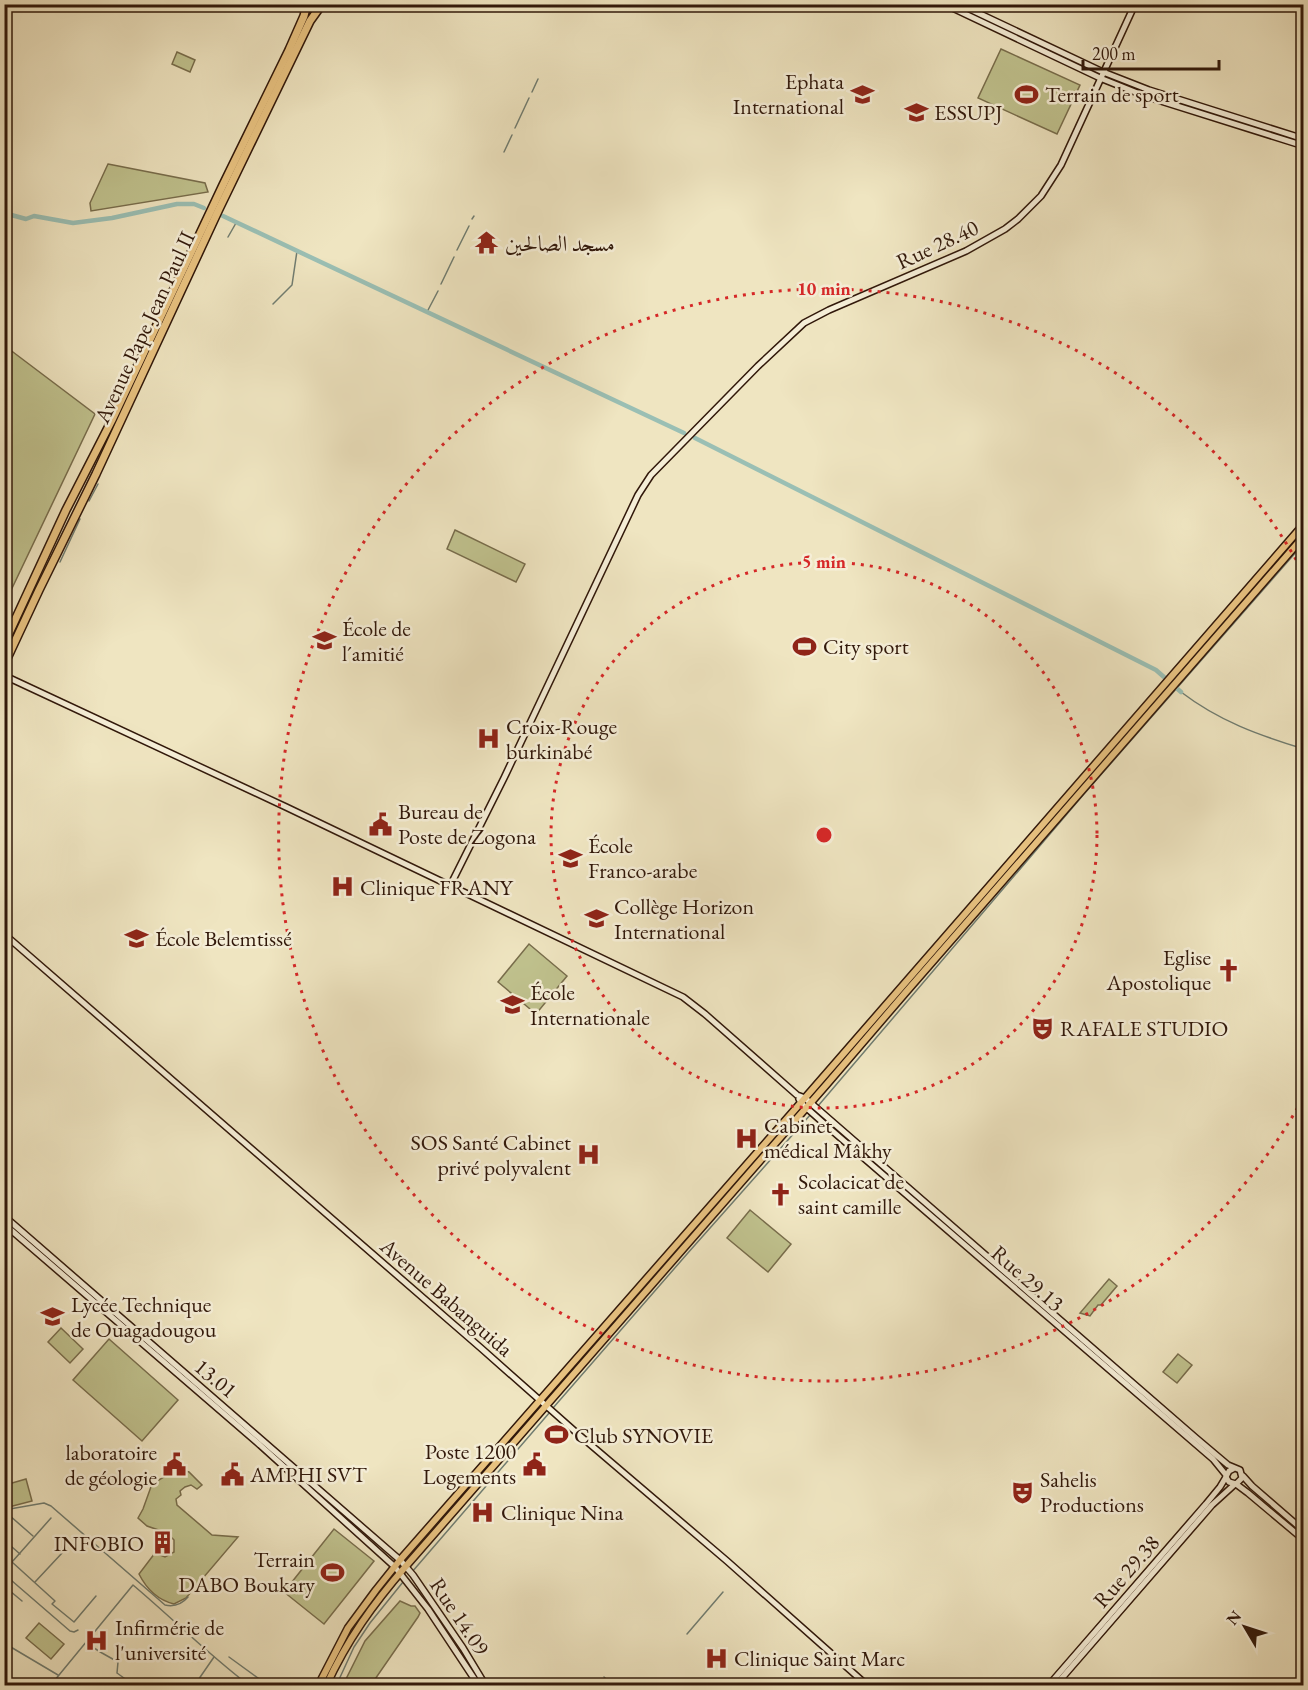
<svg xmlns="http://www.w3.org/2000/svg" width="1308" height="1690" viewBox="0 0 1308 1690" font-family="'EB Garamond',Amiri,serif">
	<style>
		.green { fill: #c0c28e; stroke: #786d4c; stroke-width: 1.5 }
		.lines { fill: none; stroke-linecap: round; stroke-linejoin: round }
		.stream { stroke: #707c70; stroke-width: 1.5 }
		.canal { stroke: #9abfb4; stroke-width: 4.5 }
		.secondary-casing { stroke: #31180a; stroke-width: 8 }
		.primary-casing { stroke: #31180a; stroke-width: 9 }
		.highway-casing { stroke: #31180a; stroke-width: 10 }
		.secondary { stroke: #f5eed7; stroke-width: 5 }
		.primary { stroke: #e8c280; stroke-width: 6 }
		.highway { stroke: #e8c280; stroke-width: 7 }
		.ring { fill: none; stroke: #d62828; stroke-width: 3; stroke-dasharray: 3 6 }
		.labels { text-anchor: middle; stroke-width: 5; stroke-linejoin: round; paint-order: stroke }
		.poi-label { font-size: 22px; fill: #31180a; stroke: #f5eed7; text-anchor: start }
		.street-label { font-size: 22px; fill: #31180a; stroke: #f5eed7 }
		.centre { fill: #d62828; stroke: #f5eed7; stroke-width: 3 }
		.ring-label { font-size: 18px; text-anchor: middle; font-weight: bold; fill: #d62828; stroke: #f5eed7; stroke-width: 5; stroke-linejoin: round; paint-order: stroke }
	</style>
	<rect width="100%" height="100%" fill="#efe5c1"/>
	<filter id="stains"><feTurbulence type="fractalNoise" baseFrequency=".00333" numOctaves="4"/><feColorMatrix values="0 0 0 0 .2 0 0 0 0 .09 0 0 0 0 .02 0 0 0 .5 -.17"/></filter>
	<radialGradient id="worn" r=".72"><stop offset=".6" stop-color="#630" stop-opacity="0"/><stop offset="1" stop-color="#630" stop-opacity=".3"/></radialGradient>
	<g class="green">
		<polygon points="1001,49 1080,85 1057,134 978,98"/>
		<polygon points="177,52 195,60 190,72 172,64"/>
		<polygon points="108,164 205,183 208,192 91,211 90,203"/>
		<polygon points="5,346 95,414 5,603"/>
		<polygon points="455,530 525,564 516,582 447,549"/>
		<polygon points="529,944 567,976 536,1014 498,982"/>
		<polygon points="750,1210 791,1244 768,1272 727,1238"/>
		<polygon points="1109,1279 1117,1286 1101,1305 1098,1305 1090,1316 1080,1313"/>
		<polygon points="61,1328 83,1349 70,1363 48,1342"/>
		<polygon points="109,1339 178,1400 142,1441 73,1380"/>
		<polygon points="1178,1354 1192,1365 1177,1383 1163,1372"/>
		<path d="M182,1470L189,1472L202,1485L197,1489L191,1485L185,1487L180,1491L181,1495L176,1499L177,1505L212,1535L238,1537L186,1598L174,1604C158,1600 146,1588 139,1574L155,1553L165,1557L174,1552V1540L167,1533L147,1526L138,1518L143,1509L152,1484L164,1477L167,1472Z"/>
		<polygon points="26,1479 32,1501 5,1508 5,1485"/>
		<polygon points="334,1529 374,1561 324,1624 284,1592"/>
		<polygon points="400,1601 411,1606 415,1606 420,1613 418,1617 371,1685 343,1685 365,1641"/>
		<polygon points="39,1623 64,1644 51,1659 26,1638"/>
	</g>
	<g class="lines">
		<g class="stream">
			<polyline points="532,92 538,79"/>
			<polyline points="515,128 529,98"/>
			<polyline points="504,152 512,135"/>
			<polyline points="472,219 474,216"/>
			<polyline points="228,237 236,223"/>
			<polyline points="457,250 469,226"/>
			<polyline points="441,284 454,257"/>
			<polyline points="273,304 292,285 297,251"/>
			<polyline points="427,312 438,291"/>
			<polyline points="89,501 98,484"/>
			<polyline points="60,562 80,519"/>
			<path d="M1181,692C1219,721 1258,735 1304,749"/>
			<polyline points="818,1106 1084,794 1304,543"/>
			<polyline points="553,1408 687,1254 811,1114"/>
			<path d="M4,1510L44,1503L51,1506L165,1605C174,1607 182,1604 188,1597"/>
			<polyline points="9,1515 33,1536"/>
			<polyline points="4,1540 20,1554"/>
			<polyline points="12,1562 55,1601 52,1604 74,1622 96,1596"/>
			<polyline points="4,1571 51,1518"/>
			<polyline points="412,1572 550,1412"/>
			<polyline points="4,1574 70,1631 74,1632 78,1630"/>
			<polyline points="35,1582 63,1552"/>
			<polyline points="4,1586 22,1601"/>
			<polyline points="687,1634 723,1592"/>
			<polyline points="4,1643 58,1675"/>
			<polyline points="86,1643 102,1653 118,1662 117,1673 135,1686"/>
			<polyline points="229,1657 269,1686"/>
			<polyline points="604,1677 614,1686"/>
			<path d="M50,1686L133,1585C172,1618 209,1655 250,1686"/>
			<polyline points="194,1686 214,1657"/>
			<polyline points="336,1686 354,1647 370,1623 403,1582"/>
			<polyline points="597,1686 599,1684"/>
		</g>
		<g class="canal">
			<polyline points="4,213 26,219 34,216 73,223 112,218 177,204 194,204 204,208"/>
			<polyline points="223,216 684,433"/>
			<polyline points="695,438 1156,670 1181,692"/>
		</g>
		<defs>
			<g id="secondary">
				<polyline points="944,4 1100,78 1145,96 1304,146"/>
				<polyline points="959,4 1103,72 1149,90 1304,139"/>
				<polyline points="5,676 286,807 683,997 705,1014 797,1095 805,1098 1196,1438 1228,1465 1240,1470 1242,1478 1236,1484 1229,1482 1226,1477 1229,1471 1233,1469"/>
				<polyline points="450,886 504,778 638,495 651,475 758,366 804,323 829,310 966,251 1005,229 1018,219 1041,196 1061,165 1135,4"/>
				<polyline points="4,934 482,1349 578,1434 727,1561 868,1686"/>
				<polyline points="799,1099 801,1103 829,1128 1213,1459 1226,1475"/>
				<polyline points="4,1216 400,1560 413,1575 463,1648 486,1686"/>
				<polyline points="4,1224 260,1445 395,1567 428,1609 479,1686"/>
				<polyline points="1243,1476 1252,1486 1304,1531"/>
				<polyline points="1236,1484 1248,1493 1304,1540"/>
				<polyline points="1048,1686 1206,1504 1220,1487 1226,1477"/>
				<polyline points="1055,1686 1212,1505 1234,1485"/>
			</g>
			<g id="primary">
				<polyline points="318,1686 348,1628 376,1590 400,1560 805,1098 1304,524"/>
				<path d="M326,1686C347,1640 373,1604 406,1566L827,1084L906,992L1304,536"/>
			</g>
			<g id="highway">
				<polyline points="4,644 66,510 112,420 223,185 289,50 304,16 307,4"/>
				<polyline points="4,665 39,590 96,474 219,209 310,21 320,7 324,4"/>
				<polyline points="4,670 4,676"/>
			</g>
		</defs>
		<use href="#secondary" class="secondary-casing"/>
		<use href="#primary" class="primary-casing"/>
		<use href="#highway" class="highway-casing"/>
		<use href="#secondary" class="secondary"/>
		<use href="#primary" class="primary"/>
		<use href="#highway" class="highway"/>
	</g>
	<g class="ring">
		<circle cx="824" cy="835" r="273"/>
		<path d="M1302 1100A546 546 0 1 1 1302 570"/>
	</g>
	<defs>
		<symbol id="university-bare" viewBox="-9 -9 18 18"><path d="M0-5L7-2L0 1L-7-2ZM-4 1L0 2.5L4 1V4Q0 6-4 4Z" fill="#8f2418" stroke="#f5eed7" stroke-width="2.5" paint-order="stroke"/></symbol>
		<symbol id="stadium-bare" viewBox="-9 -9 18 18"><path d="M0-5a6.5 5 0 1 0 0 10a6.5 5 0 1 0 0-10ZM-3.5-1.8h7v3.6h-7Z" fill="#8f2418" stroke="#f5eed7" stroke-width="2.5" paint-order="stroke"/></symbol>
		<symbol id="temple-bare" viewBox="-9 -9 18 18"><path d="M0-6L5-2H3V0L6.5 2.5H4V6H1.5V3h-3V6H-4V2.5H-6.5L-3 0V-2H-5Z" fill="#8f2418" stroke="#f5eed7" stroke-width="2.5" paint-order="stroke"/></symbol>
		<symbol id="school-bare" viewBox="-9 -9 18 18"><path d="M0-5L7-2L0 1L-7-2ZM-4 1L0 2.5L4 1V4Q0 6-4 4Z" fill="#8f2418" stroke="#f5eed7" stroke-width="2.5" paint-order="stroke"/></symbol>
		<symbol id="hospital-bare" viewBox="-9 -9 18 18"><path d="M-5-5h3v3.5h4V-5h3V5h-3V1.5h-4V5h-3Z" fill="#8f2418" stroke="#f5eed7" stroke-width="2.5" paint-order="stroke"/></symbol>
		<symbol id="civic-bare" viewBox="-9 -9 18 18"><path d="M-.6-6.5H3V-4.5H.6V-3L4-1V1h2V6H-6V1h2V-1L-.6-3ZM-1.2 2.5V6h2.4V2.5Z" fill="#8f2418" stroke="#f5eed7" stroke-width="2.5" paint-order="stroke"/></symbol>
		<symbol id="church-bare" viewBox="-9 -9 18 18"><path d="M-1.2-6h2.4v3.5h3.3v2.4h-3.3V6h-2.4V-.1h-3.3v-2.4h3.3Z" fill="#8f2418" stroke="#f5eed7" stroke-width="2.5" paint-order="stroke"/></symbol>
		<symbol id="theatre-bare" viewBox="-9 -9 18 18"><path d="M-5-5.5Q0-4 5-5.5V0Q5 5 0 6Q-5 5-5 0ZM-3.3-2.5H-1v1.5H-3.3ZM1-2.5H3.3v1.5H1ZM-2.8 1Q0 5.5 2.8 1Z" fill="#8f2418" stroke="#f5eed7" stroke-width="2.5" paint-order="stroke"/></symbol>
		<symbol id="building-bare" viewBox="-9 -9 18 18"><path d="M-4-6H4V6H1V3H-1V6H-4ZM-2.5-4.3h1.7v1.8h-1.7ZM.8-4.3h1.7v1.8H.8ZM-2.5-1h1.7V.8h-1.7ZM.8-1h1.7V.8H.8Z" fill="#8f2418" stroke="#f5eed7" stroke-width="2.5" paint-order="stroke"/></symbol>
	</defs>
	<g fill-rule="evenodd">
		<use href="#university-bare" x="846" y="78" width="33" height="33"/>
		<use href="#stadium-bare" x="1010" y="78" width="33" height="33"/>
		<use href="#university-bare" x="900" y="96" width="33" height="33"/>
		<use href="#temple-bare" x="470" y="226" width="33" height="33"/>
		<use href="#school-bare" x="308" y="624" width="33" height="33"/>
		<use href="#stadium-bare" x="788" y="630" width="33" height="33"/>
		<use href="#hospital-bare" x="472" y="722" width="33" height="33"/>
		<use href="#civic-bare" x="364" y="808" width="33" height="33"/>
		<use href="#school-bare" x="554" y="842" width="33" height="33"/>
		<use href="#hospital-bare" x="326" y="870" width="33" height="33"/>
		<use href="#school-bare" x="580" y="902" width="33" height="33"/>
		<use href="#school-bare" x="120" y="922" width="33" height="33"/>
		<use href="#church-bare" x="1212" y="954" width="33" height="33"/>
		<use href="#school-bare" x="496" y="988" width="33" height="33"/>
		<use href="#theatre-bare" x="1026" y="1012" width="33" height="33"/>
		<use href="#hospital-bare" x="730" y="1122" width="33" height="33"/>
		<use href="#hospital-bare" x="572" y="1138" width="33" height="33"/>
		<use href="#church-bare" x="764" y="1178" width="33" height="33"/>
		<use href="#school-bare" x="36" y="1300" width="33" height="33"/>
		<use href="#stadium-bare" x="540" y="1418" width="33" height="33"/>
		<use href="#civic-bare" x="518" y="1448" width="33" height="33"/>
		<use href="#civic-bare" x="158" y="1448" width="33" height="33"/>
		<use href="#civic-bare" x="216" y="1458" width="33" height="33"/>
		<use href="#theatre-bare" x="1006" y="1476" width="33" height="33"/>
		<use href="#hospital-bare" x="466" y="1496" width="33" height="33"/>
		<use href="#building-bare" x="146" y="1526" width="33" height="33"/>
		<use href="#stadium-bare" x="316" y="1556" width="33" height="33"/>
		<use href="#hospital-bare" x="80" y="1624" width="33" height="33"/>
		<use href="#hospital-bare" x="700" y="1642" width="33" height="33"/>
	</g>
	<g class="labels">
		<g class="poi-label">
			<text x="844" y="89" text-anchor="end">Ephata<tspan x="844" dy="25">International</tspan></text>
			<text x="1045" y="102">Terrain de sport</text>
			<text x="934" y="120">ESSUPJ</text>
			<text x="505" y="251">مسجد الصالحين</text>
			<text x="342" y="636">École de<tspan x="342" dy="25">l´amitié</tspan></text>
			<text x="823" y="654">City sport</text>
			<text x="506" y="734">Croix-Rouge<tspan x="506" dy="25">burkinabé</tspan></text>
			<text x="398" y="819">Bureau de<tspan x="398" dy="25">Poste de Zogona</tspan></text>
			<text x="588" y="853">École<tspan x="588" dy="25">Franco-arabe</tspan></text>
			<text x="360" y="895">Clinique FRANY</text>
			<text x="614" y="914">Collège Horizon<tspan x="614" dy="25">International</tspan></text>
			<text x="155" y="946">École Belemtissé</text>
			<text x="1211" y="965" text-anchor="end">Eglise<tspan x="1211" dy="25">Apostolique</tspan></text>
			<text x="530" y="1000">École<tspan x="530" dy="25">Internationale</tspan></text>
			<text x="1060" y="1036">RAFALE STUDIO</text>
			<text x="764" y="1133">Cabinet<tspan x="764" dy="25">médical Mâkhy</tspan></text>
			<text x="571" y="1150" text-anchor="end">SOS Santé Cabinet<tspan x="571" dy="25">privé polyvalent</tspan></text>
			<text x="798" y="1189">Scolacicat de<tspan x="798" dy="25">saint camille</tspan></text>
			<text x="71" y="1312">Lycée Technique<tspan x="71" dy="25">de Ouagadougou</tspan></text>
			<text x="574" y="1443">Club SYNOVIE</text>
			<text x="516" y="1459" text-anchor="end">Poste 1200<tspan x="516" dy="25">Logements</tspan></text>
			<text x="157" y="1460" text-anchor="end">laboratoire<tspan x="157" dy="25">de géologie</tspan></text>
			<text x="250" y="1482">AMPHI SVT</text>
			<text x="1040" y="1487">Sahelis<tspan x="1040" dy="25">Productions</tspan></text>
			<text x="501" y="1520">Clinique Nina</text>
			<text x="144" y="1551" text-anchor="end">INFOBIO</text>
			<text x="315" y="1567" text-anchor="end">Terrain<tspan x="315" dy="25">DABO Boukary</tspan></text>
			<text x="115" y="1635">Infirmérie de<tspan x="115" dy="25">l'université</tspan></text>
			<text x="734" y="1666">Clinique Saint Marc</text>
		</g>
		<g class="street-label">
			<text transform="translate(937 244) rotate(-25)" y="8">Rue 28.40</text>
			<text transform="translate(144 327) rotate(-65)" y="8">Avenue Pape Jean Paul II</text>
			<text transform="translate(1028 1278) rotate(41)" y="8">Rue 29.13</text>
			<text transform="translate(447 1297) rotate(41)" y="8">Avenue Babanguida</text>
			<text transform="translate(216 1378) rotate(40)" y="8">13.01</text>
			<text transform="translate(1126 1571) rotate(-49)" y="8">Rue 29.38</text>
			<text transform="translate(460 1616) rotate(56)" y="8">Rue 14.09</text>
		</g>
	</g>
	<circle cx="824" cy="835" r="9" class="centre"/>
	<g class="ring-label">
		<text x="824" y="295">10 min</text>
		<text x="824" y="568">5 min</text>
	</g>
	<rect width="1308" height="1690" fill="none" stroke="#efe5c1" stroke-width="24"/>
	<rect x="6" y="6" width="1296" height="1678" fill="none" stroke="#31180a" stroke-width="3"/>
	<rect x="12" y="12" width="1284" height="1666" fill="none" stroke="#31180a" stroke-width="1.5"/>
	<g transform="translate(1245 1627) rotate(309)" stroke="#f5eed7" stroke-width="4.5" paint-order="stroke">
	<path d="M0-4.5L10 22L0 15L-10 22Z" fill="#31180a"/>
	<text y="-9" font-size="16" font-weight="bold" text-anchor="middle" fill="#31180a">N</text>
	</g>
	<path d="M1083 60v9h136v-9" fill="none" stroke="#31180a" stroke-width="3"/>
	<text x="1092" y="60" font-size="18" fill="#31180a" stroke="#f5eed7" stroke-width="4.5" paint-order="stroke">200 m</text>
	<rect width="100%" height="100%" filter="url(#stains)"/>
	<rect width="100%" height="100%" fill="url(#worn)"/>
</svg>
